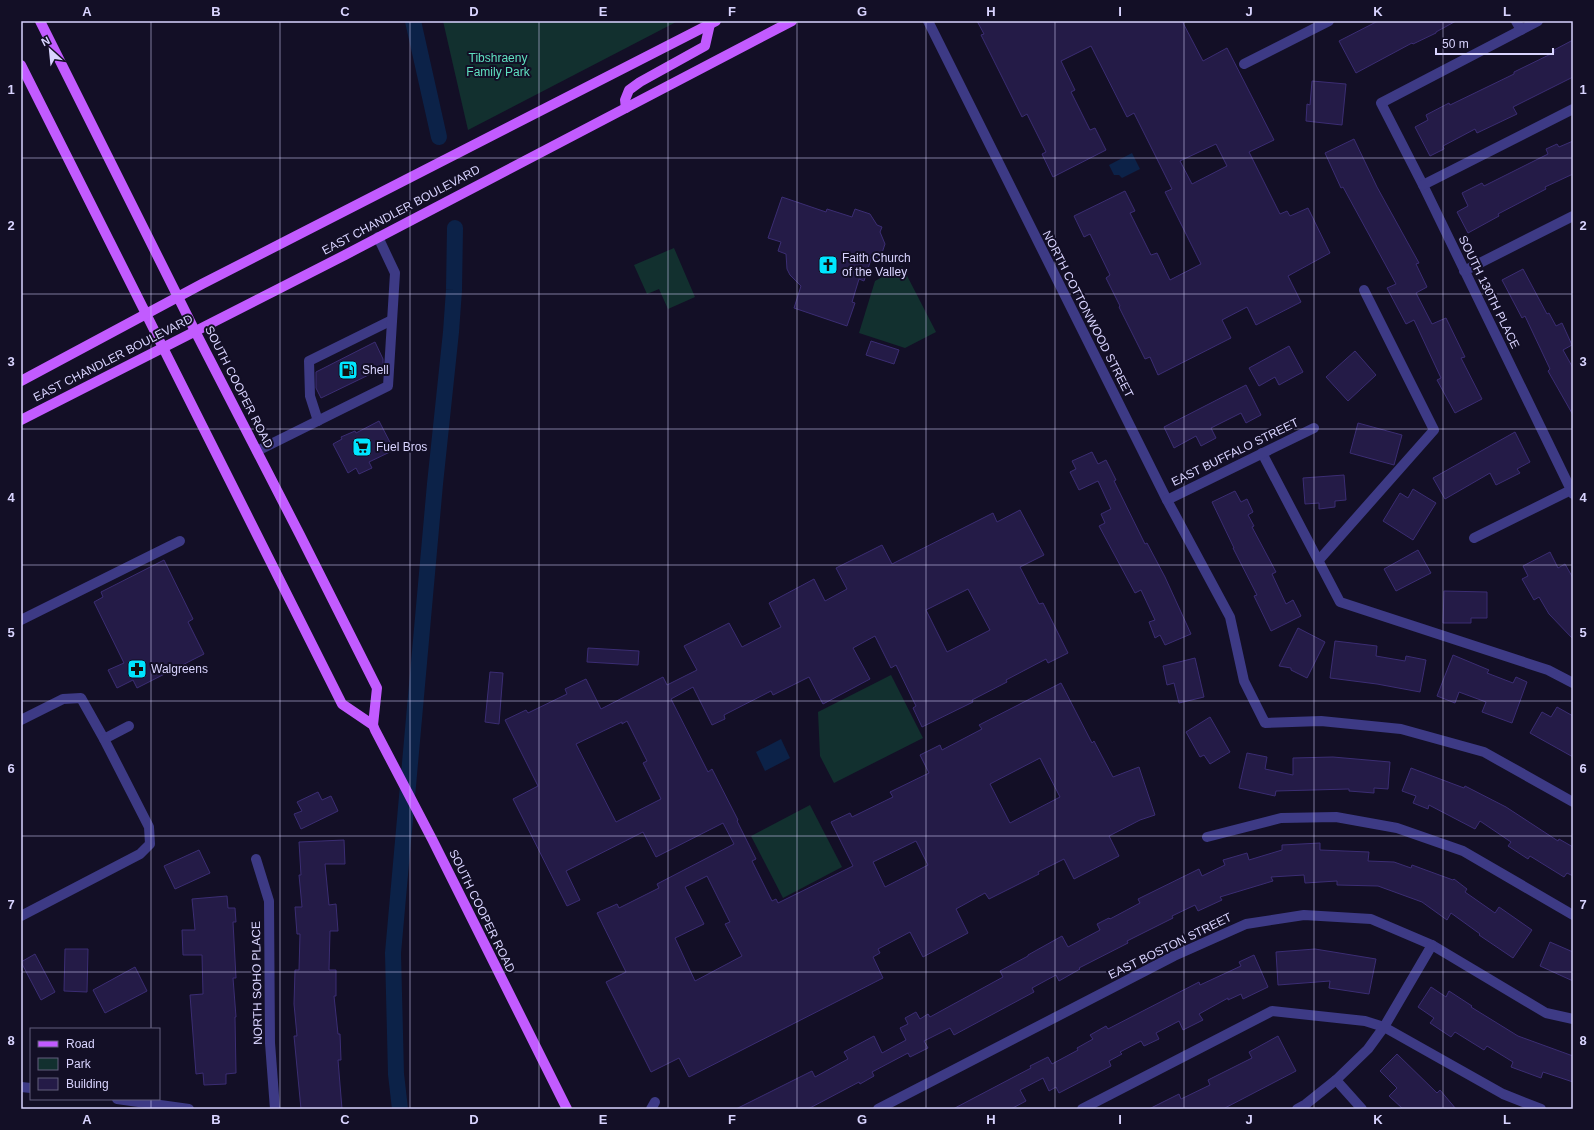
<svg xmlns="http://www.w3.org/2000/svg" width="1594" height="1130" viewBox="0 0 1594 1130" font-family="Helvetica,sans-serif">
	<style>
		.green { fill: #12302f }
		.water { fill: #0c2248 }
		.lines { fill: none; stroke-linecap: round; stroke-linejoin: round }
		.canal { stroke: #0c2248; stroke-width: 16 }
		.building { fill: #241b47; stroke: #3b2d73; fill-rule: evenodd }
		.minor { stroke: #3d3a85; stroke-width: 10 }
		.major { stroke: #c25bff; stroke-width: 10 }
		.grid { fill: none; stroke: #d9d4ff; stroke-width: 1; stroke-opacity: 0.55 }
		.labels { text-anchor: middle; stroke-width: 4; stroke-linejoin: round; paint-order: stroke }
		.park-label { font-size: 12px; fill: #5fe0c0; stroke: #130f26 }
		.street-label { font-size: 12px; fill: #d9d4ff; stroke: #130f26 }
		.poi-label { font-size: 12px; fill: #d9d4ff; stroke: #130f26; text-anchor: start }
		.neatline { fill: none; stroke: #d9d4ff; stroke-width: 1.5 }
		.grid-label { font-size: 13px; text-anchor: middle; font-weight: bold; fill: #d9d4ff }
	</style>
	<rect width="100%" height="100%" fill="#130f26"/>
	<g class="green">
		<polygon points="443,21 678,21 468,130"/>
		<polygon points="674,248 695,297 668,309 659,289 647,294 634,265"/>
		<polygon points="902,266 936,332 905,348 859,333 875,281"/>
		<polygon points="891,675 923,738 834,783 820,756 818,712"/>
		<polygon points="810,805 842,867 783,898 751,836"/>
	</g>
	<g class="water">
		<polygon points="1132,153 1140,169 1122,178 1119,175 1114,175 1109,165"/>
		<polygon points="781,739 790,758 765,771 756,752"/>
	</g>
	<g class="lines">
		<g class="canal">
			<polyline points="413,21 439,137"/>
			<polyline points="400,1109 396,1074 393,953 435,484 451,332 454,290 455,228"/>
		</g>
	</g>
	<g class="building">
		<path d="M977,21H1182L1203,61L1227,48L1274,140L1249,152L1280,214L1287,211L1290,216L1308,208L1330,253L1288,276L1301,302L1256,325L1247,307L1222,320L1231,338L1158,375L1150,357L1145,359L1119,307L1120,306L1106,278L1110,275L1090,234L1084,237L1074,216L1125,191L1135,211L1130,213L1151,255L1157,253L1170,280L1201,264L1165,192L1172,189L1134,113L1127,117L1091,46L1061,61L1075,90L1071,92L1090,130L1095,128L1106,150L1053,177L1042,154L1046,152L1027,114L1022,117L981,35L984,34ZM1216,144L1227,166L1192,184L1180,161Z"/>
		<polygon points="1378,21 1456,21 1436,32 1436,33 1413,44 1412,43 1356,73 1339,41"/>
		<polygon points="1573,40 1573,77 1513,107 1517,114 1477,133 1475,129 1443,146 1444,149 1430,156 1415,127 1428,120 1426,115 1449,103 1450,105 1514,74 1514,72 1555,52 1554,50"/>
		<polygon points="1312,81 1346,84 1342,125 1306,121 1307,104 1310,105"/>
		<polygon points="1354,139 1377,187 1419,263 1416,264 1427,287 1416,293 1432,324 1446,318 1465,357 1461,358 1482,399 1455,413 1437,380 1441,378 1414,320 1406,324 1387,288 1396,284 1343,187 1341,188 1325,153"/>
		<polygon points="1573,141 1573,174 1545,187 1546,189 1498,214 1499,216 1468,233 1457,212 1468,206 1462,193 1482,183 1484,186 1548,154 1546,149 1557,144 1559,147"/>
		<polygon points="782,197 826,212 827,209 852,217 855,209 870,214 877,225 882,227 880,232 885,244 880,259 872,256 864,281 859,279 852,302 855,303 847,326 794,308 801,286 790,275 787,269 786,254 778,251 781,242 768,238"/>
		<polygon points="1523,269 1547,314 1549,313 1556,326 1562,323 1572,345 1563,350 1573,368 1573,415 1548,371 1550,369 1525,316 1522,318 1502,280"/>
		<polygon points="871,341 899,350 894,364 866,355"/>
		<polygon points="375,342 383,359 383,368 321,398 316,388 316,372"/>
		<polygon points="1289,346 1303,372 1279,385 1275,377 1259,386 1249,368"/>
		<polygon points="1355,351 1376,375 1348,401 1326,377"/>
		<polygon points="1246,385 1261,415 1246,423 1241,413 1211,428 1216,438 1201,446 1196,436 1174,448 1164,427"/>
		<polygon points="379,421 394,450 369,462 372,468 359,474 356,468 348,473 333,444 342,439 341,437 355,431 356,433"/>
		<polygon points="1358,423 1402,435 1394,465 1350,453"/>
		<polygon points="1515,432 1530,462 1517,469 1520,473 1496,485 1490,473 1445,499 1433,478"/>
		<polygon points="1092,452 1098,464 1106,460 1116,480 1114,481 1145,544 1147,543 1165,577 1191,634 1165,645 1160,635 1155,638 1149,622 1155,620 1141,590 1135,593 1099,526 1105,523 1101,514 1111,509 1098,481 1079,490 1070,472 1076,469 1072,461"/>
		<polygon points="1344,475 1346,500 1335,501 1335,507 1319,509 1319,503 1305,504 1303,478"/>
		<polygon points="1413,489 1436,503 1413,540 1383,521 1400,493 1408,498"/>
		<polygon points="1235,491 1241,502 1247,499 1253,512 1248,515 1254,526 1252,527 1276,572 1272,574 1286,604 1293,600 1301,616 1271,631 1254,596 1257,595 1233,548 1234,548 1212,502"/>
		<path d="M1020,510L1044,555L1020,567L1039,604L1043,603L1068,653L1048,663L1046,659L1006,680L1007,682L972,700L973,702L922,727L913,708L916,706L896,665L891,668L875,636L853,648L870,679L823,704L809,677L773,695L771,691L724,715L725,719L712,725L693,687L671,699L708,772L712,769L738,820L737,821L756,859L752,861L772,901L776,899L778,903L853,866L831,822L850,813L852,817L893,797L890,792L929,773L920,755L940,745L942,750L982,729L979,725L1061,683L1092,743L1094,741L1113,777L1139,767L1155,815L1140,820L1109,836L1119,856L1074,879L1064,859L1038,872L1039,874L989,899L985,893L956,909L968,933L923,957L910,932L878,949L880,953L873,957L883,978L689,1077L679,1058L651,1072L606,982L626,972L597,913L617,904L619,908L659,888L657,884L734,844L723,823L656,857L643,832L566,871L580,900L567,906L513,799L538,786L505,720L526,710L528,713L567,694L565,689L586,679L601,709L663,677L667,685L697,670L684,646L729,623L742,647L781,627L769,603L814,579L825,601L847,589L836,568L882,545L892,564L993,513L997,522ZM968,589L990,630L947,652L926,610ZM627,721L647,761L643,763L661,799L616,822L576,744L622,722V724ZM1040,758L1060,797L1010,823L990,784ZM916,841L928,865L885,887L873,862ZM707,876L730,922L725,924L742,956L695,981L675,938L704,924L685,887Z"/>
		<polygon points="1418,550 1431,573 1396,591 1384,569"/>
		<polygon points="1550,552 1558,568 1565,564 1573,578 1573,639 1549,614 1539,597 1534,600 1522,579 1528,576 1523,566"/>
		<polygon points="164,560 193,619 188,622 204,654 137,688 133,680 117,688 108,670 124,663 94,602 103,597 101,592"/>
		<polygon points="1444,591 1487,592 1487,618 1471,618 1471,623 1443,623"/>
		<polygon points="1298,628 1325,642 1307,678 1291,670 1291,668 1279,666"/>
		<polygon points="1335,641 1377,646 1376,656 1405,661 1406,656 1426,660 1420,692 1377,684 1330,678"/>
		<polygon points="588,648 639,651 638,665 587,662"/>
		<polygon points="1453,655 1489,670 1487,673 1513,683 1516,677 1527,682 1512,723 1482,712 1486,702 1459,692 1455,703 1437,696"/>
		<polygon points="1195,658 1204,697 1179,703 1174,683 1167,685 1163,666"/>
		<polygon points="490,672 503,673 499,724 485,722"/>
		<polygon points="1557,707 1573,716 1573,757 1530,733 1542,712 1551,717"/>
		<polygon points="1210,717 1230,752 1210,764 1204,755 1200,757 1186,732"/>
		<polygon points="1247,753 1267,757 1265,769 1293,775 1293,758 1333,757 1390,762 1388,789 1374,788 1374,793 1349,791 1349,789 1276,791 1275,796 1239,788"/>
		<polygon points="1411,768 1464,788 1465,786 1506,807 1558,841 1559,839 1573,847 1573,876 1567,873 1564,877 1530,856 1528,859 1508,846 1511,842 1480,821 1475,829 1429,805 1428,809 1413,803 1416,796 1402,791"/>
		<polygon points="318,792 322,800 331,796 338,811 301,829 294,814 302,811 297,802"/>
		<polygon points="344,840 345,864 325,864 329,905 336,904 338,931 330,931 329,970 336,970 336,996 334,996 338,1034 340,1034 341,1060 338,1060 342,1109 301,1109 294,1036 297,1036 294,1004 295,970 299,970 300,934 297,934 295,907 302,907 299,875 301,875 299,842"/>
		<polygon points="1320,843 1320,850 1369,852 1368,861 1394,862 1411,868 1412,865 1453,880 1454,879 1467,889 1465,892 1495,913 1499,907 1532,930 1513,958 1479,935 1480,934 1451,913 1447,920 1422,902 1378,886 1337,885 1337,881 1305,883 1304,875 1271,877 1273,881 1220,897 1222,900 1198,911 1195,905 1172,916 1173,918 1127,941 1128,943 1079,968 1080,969 1059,981 1056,975 1032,988 1034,992 954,1035 950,1028 924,1041 928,1048 910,1057 908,1053 872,1072 874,1076 860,1084 859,1082 808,1109 736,1109 812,1071 815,1077 848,1059 844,1052 874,1036 882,1053 906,1040 900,1028 908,1024 905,1018 916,1012 920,1019 928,1014 930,1017 1003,977 1000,971 1028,956 1028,955 1062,936 1068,947 1100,930 1097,924 1109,918 1110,919 1140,903 1138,899 1199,869 1202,876 1225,865 1223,860 1247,853 1249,860 1282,850 1282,845"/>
		<polygon points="199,850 210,873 175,889 164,866"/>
		<polygon points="227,896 228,908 235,908 236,922 233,922 236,978 233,978 236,1017 235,1017 236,1073 226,1074 226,1084 204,1085 203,1073 196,1074 190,995 203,994 202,955 183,955 182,930 195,930 192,899"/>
		<polygon points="1550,942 1573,952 1573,981 1540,966"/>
		<polygon points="65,949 88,949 87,992 64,991"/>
		<polygon points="1315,949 1376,959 1369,994 1329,988 1330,981 1278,985 1276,952"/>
		<polygon points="35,954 55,992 41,1000 21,962"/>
		<polygon points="1254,955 1268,987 1243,999 1241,994 1228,1000 1228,998 1199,1014 1203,1020 1183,1030 1179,1021 1156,1033 1159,1039 1144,1046 1141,1041 1120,1052 1122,1054 1109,1061 1111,1066 1059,1093 1056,1087 1049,1091 1043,1078 1020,1090 1026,1101 1011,1109 953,1109 1031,1068 1030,1066 1048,1057 1052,1064 1078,1050 1077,1048 1093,1039 1090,1035 1106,1026 1108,1029 1199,982 1200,985 1241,966 1239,962"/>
		<polygon points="135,967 147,991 105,1013 93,990"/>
		<polygon points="1431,987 1446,997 1449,991 1472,1006 1471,1007 1518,1036 1573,1056 1573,1082 1543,1072 1541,1078 1511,1067 1513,1062 1487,1046 1484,1050 1455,1032 1451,1037 1430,1023 1434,1018 1418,1007"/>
		<polygon points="1278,1036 1296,1071 1223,1109 1149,1109 1179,1094 1181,1099 1210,1085 1208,1080 1252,1058 1249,1052"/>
		<polygon points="1397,1054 1437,1093 1440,1090 1456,1109 1403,1109 1389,1096 1397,1088 1380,1071"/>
	</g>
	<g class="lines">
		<g class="minor">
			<polyline points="928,21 1167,500 1230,617 1244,681 1265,723 1321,721 1401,729 1484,752 1573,802"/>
			<polyline points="1516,21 1521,30"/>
			<polyline points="1538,21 1381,103 1423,185 1573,494"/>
			<polyline points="1244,64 1329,21"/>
			<polyline points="1423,185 1573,109"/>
			<polyline points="1464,271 1573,216"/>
			<polyline points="318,421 310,396 309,361 392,320"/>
			<polyline points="257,451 388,386 395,273 378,237"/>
			<polyline points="1262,453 1340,602 1548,670 1573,683"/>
			<polyline points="1167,500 1314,428"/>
			<polyline points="1474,538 1573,489"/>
			<polyline points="1319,560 1434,430 1364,290"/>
			<polyline points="21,620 180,541"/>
			<polyline points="21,720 63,699 81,698 104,739 129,726"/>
			<polyline points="1207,837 1281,818 1336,817 1397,828 1463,851 1573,915"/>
			<polyline points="256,859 269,901 270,1043 275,1109"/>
			<polyline points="21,916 140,854 150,844 149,827 104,739"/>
			<polyline points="1336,1080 1362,1109"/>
			<polyline points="21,1087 31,1088"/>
			<polyline points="117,1099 189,1109"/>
			<polyline points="651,1109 655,1102"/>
			<polyline points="878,1109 1174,956 1246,924 1304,915 1371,919 1432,945 1546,1013 1573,1019"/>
			<polyline points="1082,1109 1272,1011 1365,1021 1384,1027 1503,1094 1541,1109"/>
			<polyline points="1297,1109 1306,1104 1336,1080 1368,1049 1384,1027 1432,945"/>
		</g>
		<g class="major">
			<polyline points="40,21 195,331 300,535 377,688 373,725"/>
			<polyline points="21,65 342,704 373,725 375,730 432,839 567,1109"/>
			<polyline points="626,108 625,100 629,90 640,82 705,46 710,24"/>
			<polyline points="21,381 202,284 716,21"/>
			<polyline points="21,420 345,255 792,21"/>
		</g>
	</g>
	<path class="grid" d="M151,21V1029M280,21V1109M410,21V1109M539,21V1109M668,21V1109M797,21V1109M926,21V1109M1055,21V1109M1184,21V1109M1314,21V1109M1443,21V1109M21,158H1573M21,294H1573M21,429H1573M21,565H1573M21,701H1573M21,836H1573M21,972H1573M151,1099V1109"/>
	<defs>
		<symbol id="church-square" viewBox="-11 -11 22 22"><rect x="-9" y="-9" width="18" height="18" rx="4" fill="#00e5ff" stroke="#130f26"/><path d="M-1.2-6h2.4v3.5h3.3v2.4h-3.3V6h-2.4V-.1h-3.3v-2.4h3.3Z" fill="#111"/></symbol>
		<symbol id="fuel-square" viewBox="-11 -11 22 22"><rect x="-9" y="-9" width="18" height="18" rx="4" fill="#00e5ff" stroke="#130f26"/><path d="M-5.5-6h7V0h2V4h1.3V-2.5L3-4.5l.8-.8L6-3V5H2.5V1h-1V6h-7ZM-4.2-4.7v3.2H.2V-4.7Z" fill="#111"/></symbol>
		<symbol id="supermarket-square" viewBox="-11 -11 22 22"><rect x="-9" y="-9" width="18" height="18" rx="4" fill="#00e5ff" stroke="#130f26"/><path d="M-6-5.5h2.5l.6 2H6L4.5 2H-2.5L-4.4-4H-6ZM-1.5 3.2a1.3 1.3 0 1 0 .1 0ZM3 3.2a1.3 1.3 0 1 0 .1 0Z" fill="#111"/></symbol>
		<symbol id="pharmacy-square" viewBox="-11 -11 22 22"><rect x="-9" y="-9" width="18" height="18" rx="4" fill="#00e5ff" stroke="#130f26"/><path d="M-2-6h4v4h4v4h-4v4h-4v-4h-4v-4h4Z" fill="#111"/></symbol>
	</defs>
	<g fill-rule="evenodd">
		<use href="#church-square" x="817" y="254" width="22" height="22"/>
		<use href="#fuel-square" x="337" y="359" width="22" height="22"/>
		<use href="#supermarket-square" x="351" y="436" width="22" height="22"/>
		<use href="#pharmacy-square" x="126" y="658" width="22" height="22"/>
	</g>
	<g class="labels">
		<g class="park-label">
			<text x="498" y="62">Tibshraeny<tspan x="498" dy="14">Family Park</tspan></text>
		</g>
		<g class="street-label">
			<text transform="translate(401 210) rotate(-28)" y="4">EAST CHANDLER BOULEVARD</text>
			<text transform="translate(1489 292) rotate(64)" y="4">SOUTH 130TH PLACE</text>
			<text transform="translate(1088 314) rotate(63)" y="4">NORTH COTTONWOOD STREET</text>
			<text transform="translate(113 358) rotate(-27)" y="4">EAST CHANDLER BOULEVARD</text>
			<text transform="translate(239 387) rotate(63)" y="4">SOUTH COOPER ROAD</text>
			<text transform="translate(1235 452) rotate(-26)" y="4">EAST BUFFALO STREET</text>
			<text transform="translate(482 911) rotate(64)" y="4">SOUTH COOPER ROAD</text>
			<text transform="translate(1170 946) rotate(-26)" y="4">EAST BOSTON STREET</text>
			<text transform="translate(257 983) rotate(-91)" y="4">NORTH SOHO PLACE</text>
		</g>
		<g class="poi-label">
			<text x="842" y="262">Faith Church<tspan x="842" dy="14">of the Valley</tspan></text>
			<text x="362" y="374">Shell</text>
			<text x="376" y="451">Fuel Bros</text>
			<text x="151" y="673">Walgreens</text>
		</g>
	</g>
	<rect width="1594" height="1130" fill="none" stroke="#130f26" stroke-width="44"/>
	<rect x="30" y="1028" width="130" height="72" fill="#130f26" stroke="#625e7d"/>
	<rect x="38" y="1041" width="20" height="6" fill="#c25bff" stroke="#625e7d"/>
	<text x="66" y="1048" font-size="12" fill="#d9d4ff">Road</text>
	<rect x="38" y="1058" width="20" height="12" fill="#12302f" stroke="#625e7d"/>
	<text x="66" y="1068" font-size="12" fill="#d9d4ff">Park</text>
	<rect x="38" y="1078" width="20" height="12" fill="#241b47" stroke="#625e7d"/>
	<text x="66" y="1088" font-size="12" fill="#d9d4ff">Building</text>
	<g transform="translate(50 50) rotate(333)" stroke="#130f26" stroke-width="3" paint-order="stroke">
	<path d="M0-3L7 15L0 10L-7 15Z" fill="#d9d4ff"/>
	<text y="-6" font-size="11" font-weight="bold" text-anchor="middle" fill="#d9d4ff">N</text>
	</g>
	<path d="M1436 48v6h117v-6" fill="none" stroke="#d9d4ff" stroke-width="2"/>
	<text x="1442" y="48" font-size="12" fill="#d9d4ff" stroke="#130f26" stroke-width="3" paint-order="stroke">50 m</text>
	<rect x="22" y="22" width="1550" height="1086" class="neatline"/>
	<g class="grid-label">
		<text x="87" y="16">A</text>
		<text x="216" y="16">B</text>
		<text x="345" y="16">C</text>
		<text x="474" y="16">D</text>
		<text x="603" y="16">E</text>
		<text x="732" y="16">F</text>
		<text x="862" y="16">G</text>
		<text x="991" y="16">H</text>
		<text x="1120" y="16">I</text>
		<text x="1249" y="16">J</text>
		<text x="1378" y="16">K</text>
		<text x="1507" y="16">L</text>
		<text x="11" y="94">1</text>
		<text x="1583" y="94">1</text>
		<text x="11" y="230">2</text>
		<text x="1583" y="230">2</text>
		<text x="11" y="366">3</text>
		<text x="1583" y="366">3</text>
		<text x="11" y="502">4</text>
		<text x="1583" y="502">4</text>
		<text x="11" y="637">5</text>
		<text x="1583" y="637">5</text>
		<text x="11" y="773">6</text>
		<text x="1583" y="773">6</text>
		<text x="11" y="909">7</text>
		<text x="1583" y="909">7</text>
		<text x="11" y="1045">8</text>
		<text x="1583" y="1045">8</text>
		<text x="87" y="1124">A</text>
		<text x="216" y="1124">B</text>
		<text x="345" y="1124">C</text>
		<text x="474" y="1124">D</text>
		<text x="603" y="1124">E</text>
		<text x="732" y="1124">F</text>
		<text x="862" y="1124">G</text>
		<text x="991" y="1124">H</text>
		<text x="1120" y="1124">I</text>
		<text x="1249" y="1124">J</text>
		<text x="1378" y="1124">K</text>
		<text x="1507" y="1124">L</text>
	</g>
</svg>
